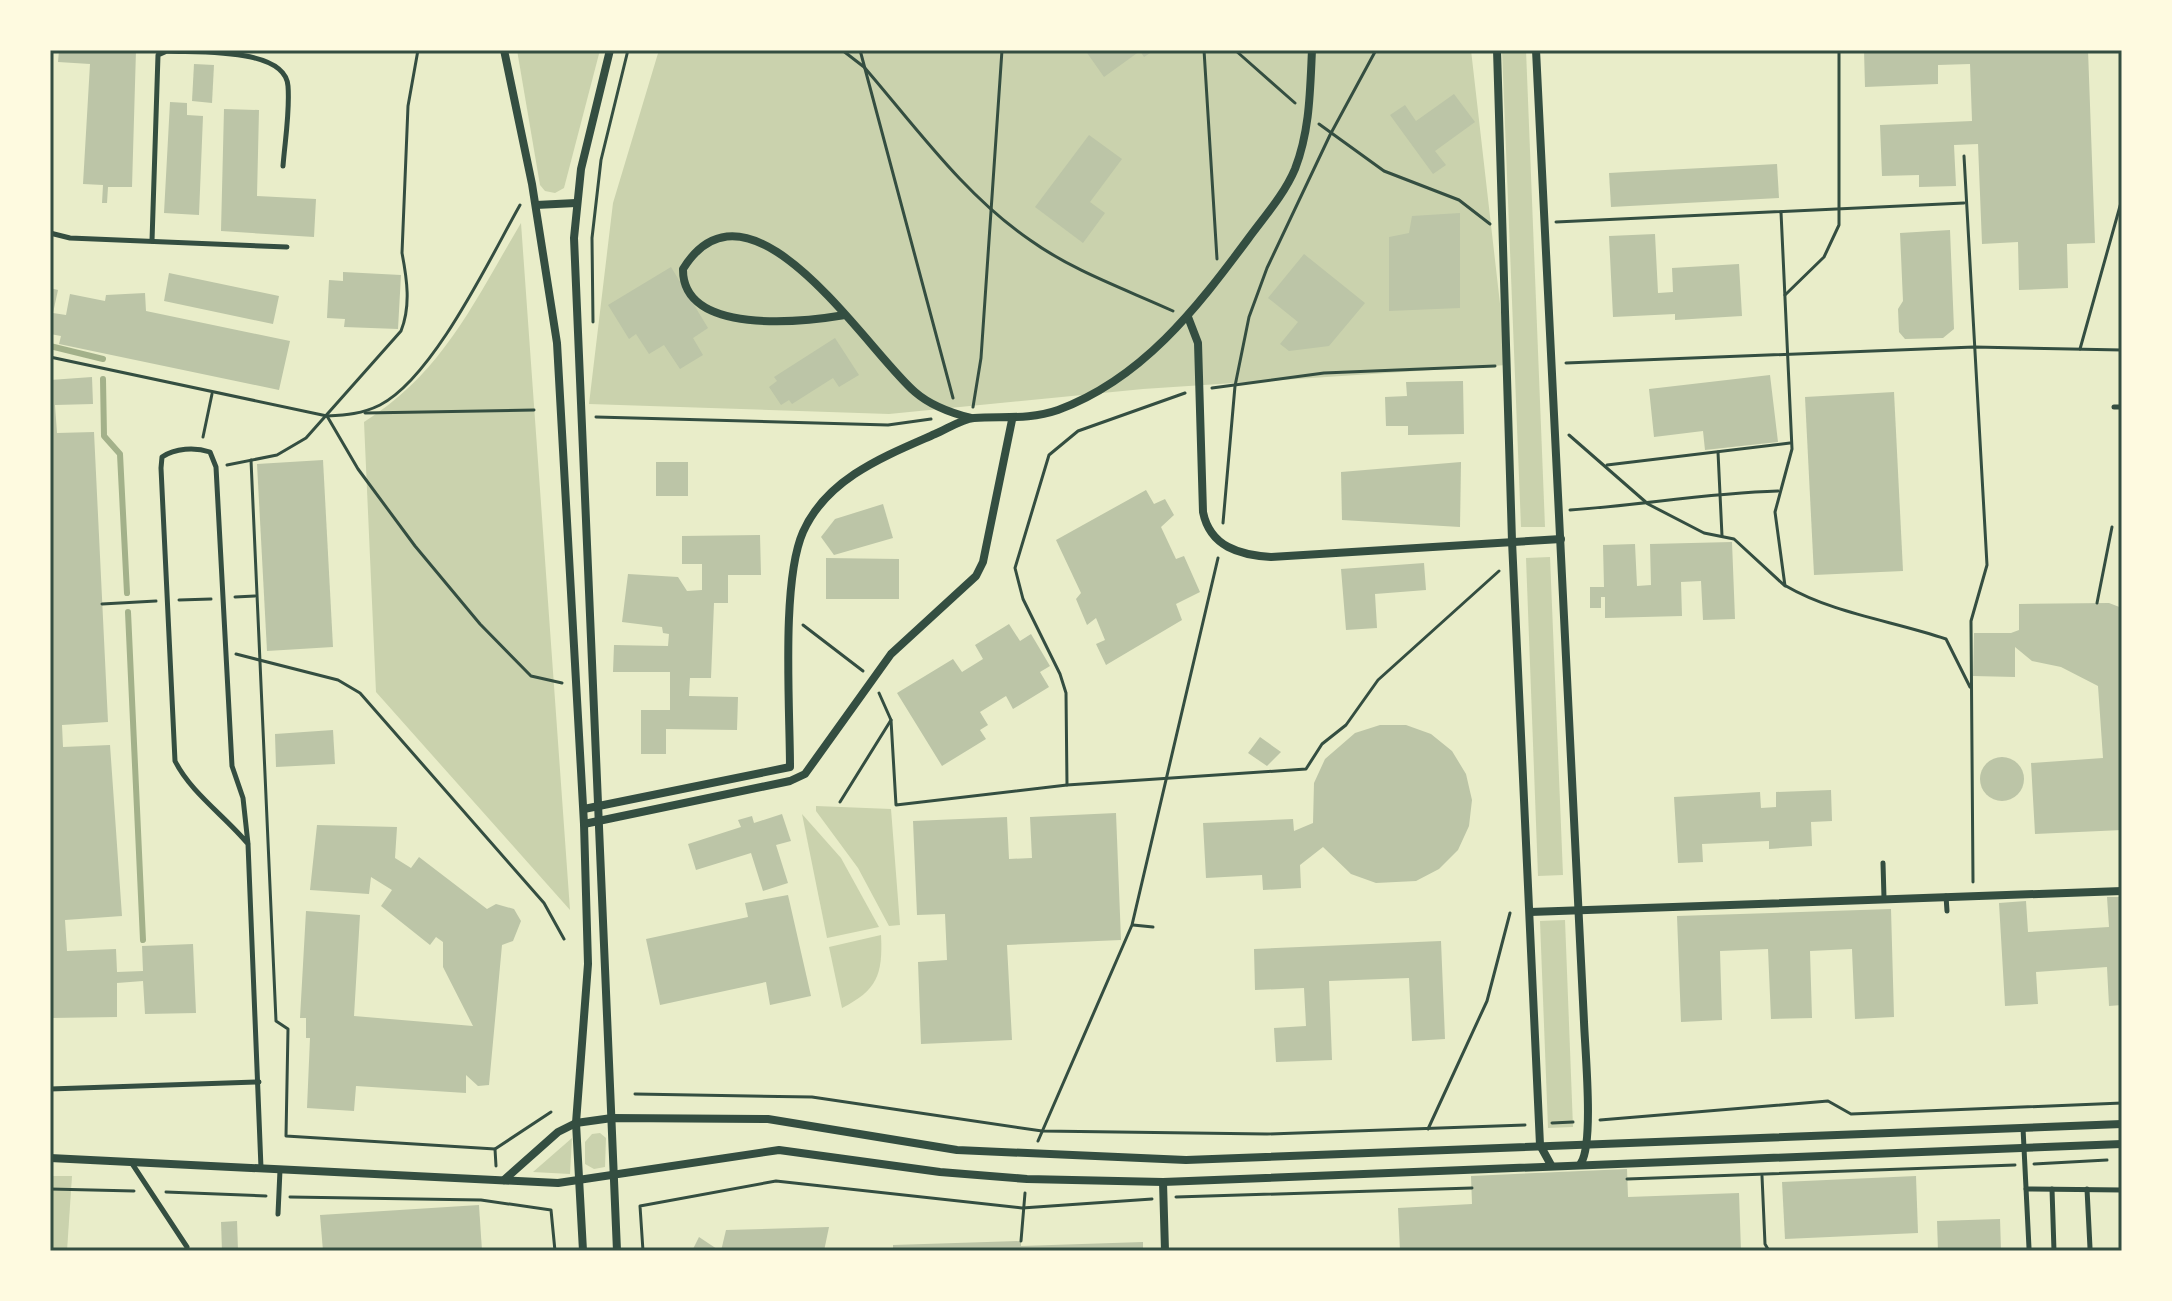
<svg xmlns="http://www.w3.org/2000/svg" width="2172" height="1301" viewBox="0 0 2172 1301" font-family="'PT Serif',serif">
	<style>
		.green { fill: #cad2ad }
		.lines { fill: none; stroke-linecap: round; stroke-linejoin: round }
		.stream { stroke: #a3b18a; stroke-width: 6 }
		.building { fill: #bcc5a7 }
		.path { stroke: #344e41; stroke-width: 3 }
		.service { stroke: #344e41; stroke-width: 5 }
		.minor { stroke: #344e41; stroke-width: 8 }
		.neatline { fill: none; stroke: #344e41; stroke-width: 3 }
	</style>
	<rect width="100%" height="100%" fill="#e9edc9"/>
	<g class="green">
		<polygon points="517,50 600,50 564,188 555,193 545,191 540,185"/>
		<polygon points="659,50 1471,50 1507,365 1143,389 889,414 589,404 613,203"/>
		<polygon points="1502,50 1526,50 1545,527 1521,527"/>
		<path d="M521,223L570,910L376,692L364,422C443,373 475,300 521,223Z"/>
		<polygon points="1550,557 1563,875 1538,876 1526,558"/>
		<polygon points="816,806 891,809 900,925 889,926 858,868 816,811"/>
		<polygon points="802,814 841,858 879,927 827,938"/>
		<polygon points="1565,920 1573,1127 1548,1128 1540,921"/>
		<path d="M881,935C883,975 877,990 842,1008L829,947Z"/>
		<polygon points="600,1133 606,1138 605,1167 594,1169 585,1164 585,1142 592,1134"/>
		<polygon points="572,1138 570,1174 533,1172"/>
		<polygon points="50,1176 72,1176 67,1251 50,1251"/>
	</g>
	<g class="lines">
		<g class="stream">
			<polyline points="50,346 103,359"/>
			<polyline points="103,379 104,436 120,454 127,593"/>
			<polyline points="128,612 143,940"/>
		</g>
	</g>
	<g class="building">
		<polygon points="59,50 136,50 132,187 108,187 107,203 102,203 103,185 83,184 90,64 58,62"/>
		<polygon points="1085,50 1155,50 1144,57 1140,51 1104,77"/>
		<polygon points="1864,50 2088,50 2095,243 2067,244 2068,288 2019,290 2018,242 1982,244 1978,144 1954,145 1956,186 1919,187 1919,175 1882,176 1880,125 1972,121 1970,64 1938,65 1938,84 1865,87"/>
		<polygon points="194,64 214,65 212,103 192,101"/>
		<polygon points="1454,94 1475,122 1435,151 1446,165 1433,174 1390,115 1405,105 1416,121"/>
		<polygon points="170,102 187,103 187,115 203,116 199,215 164,213"/>
		<polygon points="224,109 259,110 257,196 316,199 314,237 221,231"/>
		<polygon points="1089,135 1122,159 1090,202 1105,213 1083,243 1035,207"/>
		<polygon points="1777,164 1779,198 1611,207 1609,173"/>
		<polygon points="1460,213 1460,308 1389,311 1389,237 1409,233 1412,216"/>
		<polygon points="1950,230 1954,329 1943,338 1905,339 1899,332 1898,309 1903,301 1900,233"/>
		<polygon points="1655,234 1658,293 1673,292 1672,268 1739,264 1742,316 1675,320 1675,314 1613,317 1609,236"/>
		<polygon points="1304,254 1365,303 1329,346 1289,351 1280,344 1298,322 1268,298"/>
		<polygon points="671,267 708,328 693,338 703,355 680,369 664,345 649,354 636,334 629,339 608,305"/>
		<polygon points="343,272 401,275 398,329 344,327 345,319 327,318 329,280 343,281"/>
		<polygon points="169,273 279,296 273,324 164,301"/>
		<polygon points="50,288 58,290 53,313 66,315 70,294 105,301 106,295 145,293 146,311 290,341 279,390 59,344 61,336 50,334"/>
		<polygon points="835,338 859,375 839,387 833,378 792,404 789,400 781,405 769,387 777,381 774,377"/>
		<polygon points="1770,375 1778,442 1705,450 1703,431 1654,437 1649,389"/>
		<polygon points="92,377 93,404 55,405 57,433 94,432 108,722 62,725 63,747 110,745 122,916 65,920 67,951 116,949 117,972 143,971 142,946 193,944 196,1013 145,1014 143,981 117,983 117,1017 50,1018 50,380"/>
		<polygon points="1463,381 1464,434 1408,435 1408,426 1386,426 1385,397 1407,396 1406,382"/>
		<polygon points="1894,392 1903,571 1814,575 1805,397"/>
		<polygon points="323,460 333,647 267,651 257,464"/>
		<rect x="656" y="462" width="32" height="34"/>
		<polygon points="1461,462 1460,527 1342,520 1341,472"/>
		<polygon points="1146,490 1154,504 1165,499 1174,515 1161,527 1176,559 1184,556 1200,592 1176,604 1182,620 1106,665 1096,644 1105,640 1096,618 1087,625 1076,599 1081,593 1056,540"/>
		<polygon points="883,504 893,538 834,555 821,537 835,519"/>
		<polygon points="760,535 761,575 728,575 728,603 714,603 711,678 690,678 689,696 738,697 737,730 666,729 666,754 641,754 641,710 670,710 670,672 613,672 614,645 668,646 669,634 663,633 662,627 622,622 628,574 678,577 687,591 702,590 702,564 682,564 682,536"/>
		<polygon points="1732,542 1735,619 1703,620 1701,581 1681,582 1682,616 1605,618 1605,597 1601,597 1601,608 1590,608 1590,587 1604,587 1603,545 1635,544 1637,586 1651,585 1650,544"/>
		<polygon points="826,558 899,559 899,599 826,599"/>
		<polygon points="1424,563 1426,590 1375,594 1377,628 1346,630 1341,569"/>
		<polygon points="2109,603 2122,608 2122,830 2035,834 2031,763 2103,758 2098,686 2061,667 2032,661 2015,647 2015,677 1973,676 1974,633 2011,633 2019,630 2019,604"/>
		<polygon points="1009,624 1020,641 1031,634 1050,666 1040,672 1049,687 1013,709 1006,696 980,712 988,725 980,730 986,739 942,766 897,693 953,659 962,672 983,659 975,645"/>
		<polygon points="1380,725 1406,725 1431,734 1452,751 1466,774 1472,800 1469,826 1458,850 1439,869 1416,881 1376,883 1351,874 1323,847 1300,865 1301,888 1263,890 1262,875 1206,878 1203,823 1293,819 1294,831 1313,823 1314,783 1325,759 1355,733"/>
		<polygon points="333,730 335,764 276,767 275,734"/>
		<polygon points="1260,737 1281,752 1267,766 1248,753"/>
		<circle cx="2002" cy="779" r="22"/>
		<polygon points="1831,790 1832,821 1811,822 1812,846 1769,849 1769,841 1702,844 1703,862 1678,863 1674,797 1760,792 1761,808 1776,807 1776,792"/>
		<polygon points="1116,813 1121,940 1007,945 1012,1040 921,1044 918,962 947,960 945,914 917,915 913,821 1007,817 1009,859 1032,858 1030,817"/>
		<polygon points="782,814 791,841 776,845 788,883 763,891 751,853 696,870 688,844 741,827 738,820 752,816 754,823"/>
		<polygon points="317,825 397,827 395,858 411,868 419,857 487,909 496,904 514,909 521,921 513,941 502,945 489,1085 478,1086 466,1075 466,1093 356,1086 354,1111 307,1108 310,1038 306,1038 306,1018 300,1018 306,911 360,915 354,1016 473,1026 443,967 443,942 436,937 430,945 381,906 392,890 371,877 369,894 310,890"/>
		<polygon points="788,895 811,996 770,1005 766,982 660,1005 646,939 748,917 745,903"/>
		<polygon points="2107,897 2122,897 2122,1005 2109,1006 2107,967 2036,972 2038,1004 2005,1006 1999,903 2026,901 2028,932 2109,927"/>
		<polygon points="1891,909 1894,1017 1855,1019 1852,949 1810,951 1812,1018 1771,1019 1768,949 1720,951 1722,1020 1681,1022 1677,916"/>
		<polygon points="1441,941 1445,1039 1412,1041 1409,978 1329,981 1332,1060 1276,1062 1274,1028 1306,1026 1304,988 1255,990 1254,949"/>
		<polygon points="1627,1169 1628,1197 1739,1193 1741,1251 1400,1251 1398,1208 1472,1204 1471,1176"/>
		<polygon points="1916,1176 1918,1233 1785,1239 1782,1182"/>
		<polygon points="479,1205 482,1251 323,1251 320,1215"/>
		<polygon points="2000,1219 2001,1251 1938,1251 1937,1221"/>
		<polygon points="237,1221 238,1251 222,1251 221,1222"/>
		<polygon points="829,1227 824,1251 721,1251 726,1230"/>
		<polygon points="699,1237 720,1251 692,1251"/>
		<polygon points="1021,1241 1021,1246 1143,1242 1143,1251 893,1251 893,1245"/>
	</g>
	<g class="lines">
		<g class="path">
			<path d="M842,50L864,67C915,126 965,196 1030,240C1073,271 1125,289 1173,311"/>
			<polyline points="860,50 953,398"/>
			<polyline points="1204,50 1217,259"/>
			<polyline points="1235,50 1295,103"/>
			<polyline points="1319,124 1384,171 1459,200 1490,224"/>
			<polyline points="1964,156 1987,565 1971,621 1973,882"/>
			<polyline points="1556,222 1964,203"/>
			<polyline points="1785,295 1824,257 1839,225 1839,50"/>
			<polyline points="593,322 592,238 601,160 628,50"/>
			<polyline points="2080,349 2122,199"/>
			<path d="M50,357L327,416C346,415 362,414 380,405C434,377 490,258 520,205"/>
			<polyline points="1566,363 1974,347 2122,350"/>
			<polyline points="1212,388 1324,373 1495,366"/>
			<polyline points="973,407 981,358 1002,50"/>
			<polyline points="365,413 534,410"/>
			<polyline points="327,416 358,469 415,546 480,624 531,676 562,683"/>
			<polyline points="596,417 888,425 931,419"/>
			<polyline points="1569,435 1648,504 1704,533 1734,539 1785,586 1775,512 1792,449 1781,212"/>
			<polyline points="203,437 212,394"/>
			<polyline points="1718,452 1722,536"/>
			<polyline points="251,460 276,1021 288,1029 286,1136 495,1149"/>
			<path d="M227,465L277,455L306,438L401,331C411,306 407,279 402,253L408,106L418,50"/>
			<polyline points="1607,465 1790,443"/>
			<path d="M1570,510C1640,505 1708,493 1778,491"/>
			<polyline points="1223,523 1235,386 1249,317 1267,268 1330,135 1376,50"/>
			<path d="M1786,586C1832,613 1893,621 1946,639L1970,687"/>
			<polyline points="235,597 255,596"/>
			<polyline points="179,600 211,599"/>
			<polyline points="2097,603 2112,527"/>
			<polyline points="102,604 156,601"/>
			<polyline points="803,625 863,671"/>
			<polyline points="236,654 338,680 360,693 544,903 564,939"/>
			<polyline points="879,693 891,720 896,805 1067,785 1306,769 1322,744 1346,725 1378,680 1499,571"/>
			<polyline points="1067,785 1066,693 1060,674 1023,599 1015,568 1049,455 1078,431 1185,393"/>
			<polyline points="840,802 891,720"/>
			<polyline points="1133,925 1153,927"/>
			<polyline points="635,1094 812,1097 1042,1131 1267,1134 1525,1125"/>
			<polyline points="1600,1120 1828,1101 1851,1114 2122,1103"/>
			<polyline points="1552,1123 1573,1122"/>
			<polyline points="1428,1129 1487,1001 1510,913"/>
			<polyline points="1038,1141 1132,925 1218,558"/>
			<polyline points="2034,1164 2107,1160"/>
			<polyline points="496,1166 495,1149 551,1112"/>
			<polyline points="1762,1176 1765,1244 1769,1251"/>
			<polyline points="1627,1179 2015,1165"/>
			<polyline points="50,1189 134,1191"/>
			<polyline points="166,1192 266,1196"/>
			<polyline points="290,1197 481,1200 551,1210 555,1251"/>
			<polyline points="1176,1197 1472,1188"/>
			<polyline points="1021,1241 1025,1193"/>
			<polyline points="643,1251 640,1206 776,1181 1022,1208 1152,1199"/>
		</g>
		<g class="service">
			<polyline points="50,233 70,238 287,247"/>
			<path d="M152,241L158,55L167,51C196,53 285,47 288,86C290,112 285,140 283,166"/>
			<polyline points="2114,407 2122,407"/>
			<path d="M248,844C225,816 191,793 175,761L161,468L162,457C175,448 195,447 210,452L216,467L232,766L243,798L248,844L261,1168"/>
			<polyline points="1883,863 1884,898"/>
			<polyline points="1946,896 1947,911"/>
			<polyline points="50,1089 259,1082"/>
			<polyline points="2023,1128 2029,1248"/>
			<polyline points="131,1162 187,1247"/>
			<polyline points="2026,1189 2122,1190"/>
			<polyline points="2052,1189 2054,1251"/>
			<polyline points="2087,1189 2090,1248"/>
			<polyline points="278,1214 280,1170"/>
		</g>
		<g class="minor">
			<polyline points="504,50 532,184 557,343 584,824 588,964 576,1123 583,1251"/>
			<polyline points="610,50 581,169 574,238 617,1251"/>
			<polyline points="1497,50 1512,541 1540,1145 1551,1165"/>
			<path d="M1536,50L1584,1022C1585,1050 1594,1143 1581,1163"/>
			<polyline points="536,205 576,203"/>
			<path d="M845,315C803,322 682,336 683,269C750,161 867,351 915,392C931,406 951,413 971,418"/>
			<path d="M1188,317L1198,343L1203,512C1210,547 1240,555 1271,557L1561,539"/>
			<path d="M584,809L790,767C790,709 781,582 803,532C827,478 885,456 935,434C947,429 962,419 974,418C1003,416 1029,420 1058,410C1142,379 1196,309 1248,239C1264,217 1284,195 1295,169C1310,130 1310,91 1312,50"/>
			<polyline points="584,824 790,781 805,774 891,654 976,576 983,562 1012,420"/>
			<polyline points="1530,912 2122,891"/>
			<polyline points="50,1158 558,1183 779,1150 940,1172 1027,1179 1163,1182 2122,1144"/>
			<polyline points="504,1180 558,1132 576,1123 612,1118 768,1119 957,1150 1186,1160 2122,1124"/>
			<polyline points="1163,1182 1165,1251"/>
		</g>
	</g>
	<rect width="2172" height="1301" fill="none" stroke="#fefae0" stroke-width="104"/>
	<rect x="52" y="52" width="2068" height="1197" class="neatline"/>
</svg>
